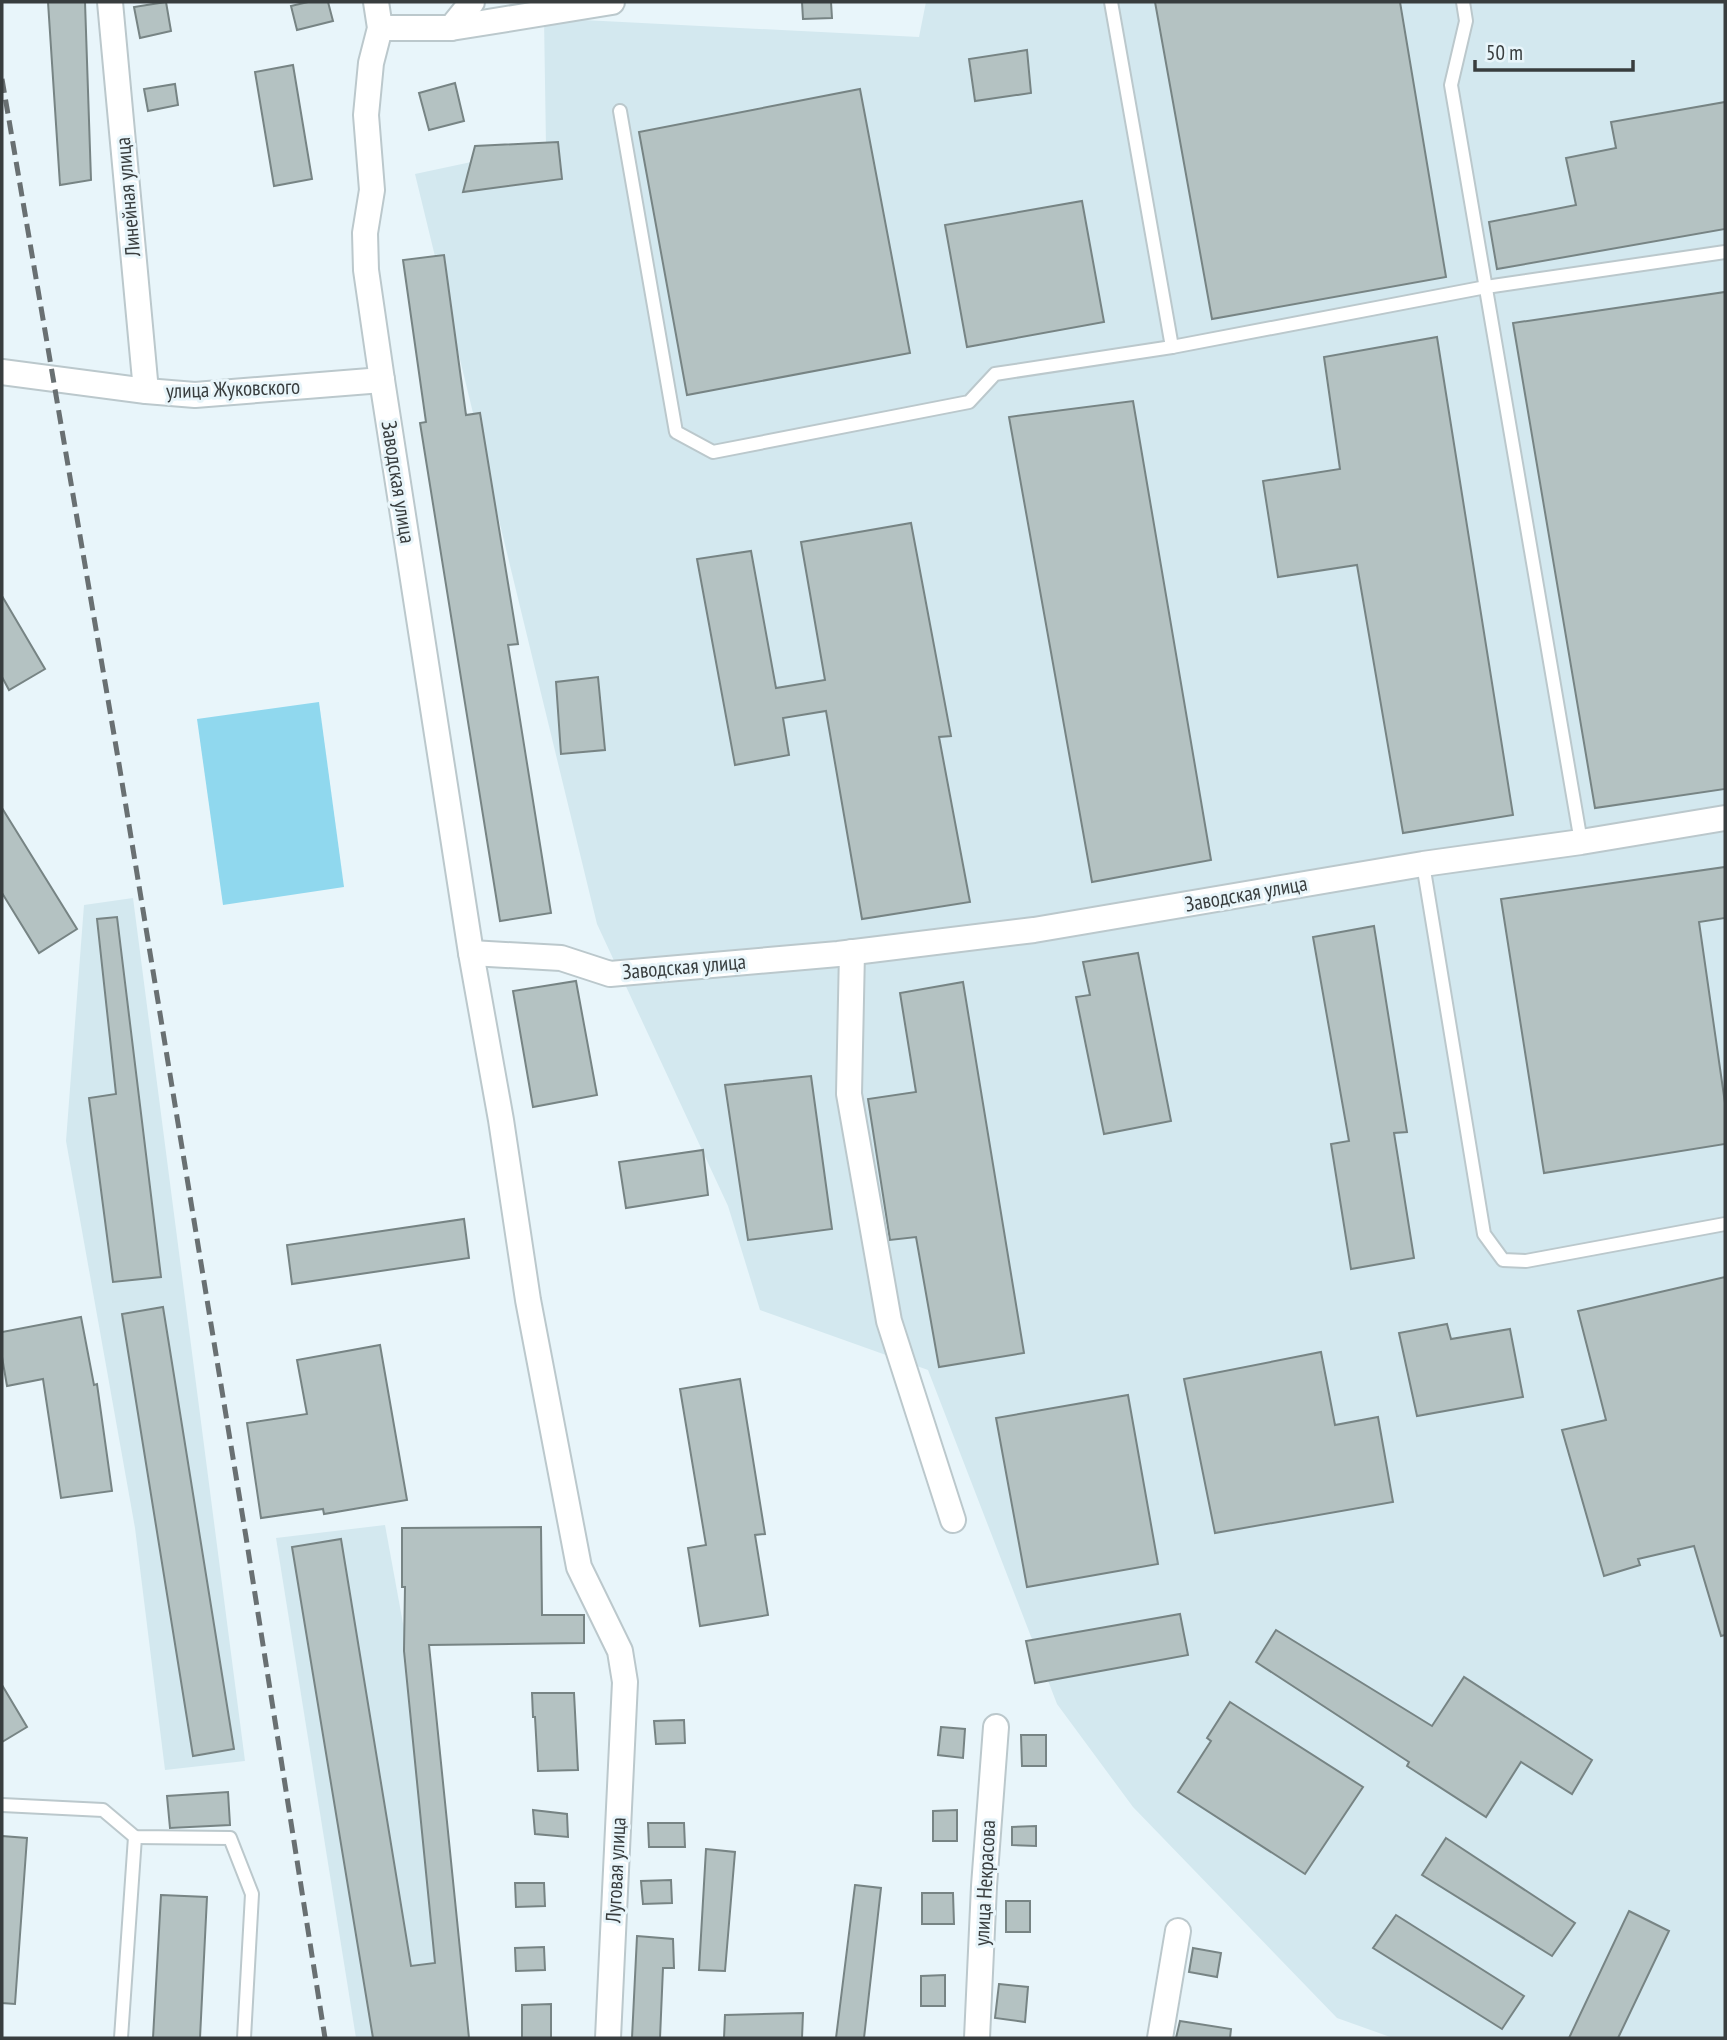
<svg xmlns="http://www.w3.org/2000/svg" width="1727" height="2040" viewBox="0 0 1727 2040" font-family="'PT Sans Narrow',sans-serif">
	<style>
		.built { fill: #d3e8ef }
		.green { fill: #90d8ee }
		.building { fill: #b4c2c2; stroke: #778484; stroke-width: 2 }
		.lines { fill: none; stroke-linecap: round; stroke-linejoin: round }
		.service-casing { stroke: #bbc8cc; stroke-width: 16 }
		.minor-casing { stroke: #bbc8cc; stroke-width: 28 }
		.service { stroke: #fff; stroke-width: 12 }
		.minor { stroke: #fff; stroke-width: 24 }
		.rail { stroke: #697072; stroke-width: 5; stroke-dasharray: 14 7; stroke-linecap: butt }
		.labels { text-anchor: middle; stroke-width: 6; stroke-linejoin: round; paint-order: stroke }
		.street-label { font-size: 21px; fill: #383d3e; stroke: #e8f5fa }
	</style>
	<rect width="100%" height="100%" fill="#e8f5fa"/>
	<g class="built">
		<polygon points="926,2 1725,2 1725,2038 1393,2038 1337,2018 1133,1807 1057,1704 928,1370 760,1310 728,1206 597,924 415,174 546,146 544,18 919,37"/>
		<polygon points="133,898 245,1761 165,1770 135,1528 66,1141 84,905"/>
		<polygon points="385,1525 408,1651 468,2038 356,2038 276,1538"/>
	</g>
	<polygon class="green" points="319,702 344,887 223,905 197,719"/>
	<g class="building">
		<polygon points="48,2 85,2 91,180 60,185"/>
		<polygon points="166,2 171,31 140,38 134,7"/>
		<polygon points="308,2 328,2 333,21 297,30 291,6"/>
		<polygon points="802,2 831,2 832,18 803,19"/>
		<polygon points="1155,2 1400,2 1446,277 1212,319"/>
		<polygon points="1027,50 1031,93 975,101 969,59"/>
		<polygon points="293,65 312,179 274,186 255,72"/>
		<polygon points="455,83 464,121 429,130 419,93"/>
		<polygon points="175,84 178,105 148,111 144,89"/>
		<polygon points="860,89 910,353 687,395 639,132"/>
		<polygon points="1725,102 1725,229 1497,269 1489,222 1576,205 1566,158 1616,148 1611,122"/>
		<polygon points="558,142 562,179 463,192 475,146"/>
		<polygon points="1082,201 1104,322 967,347 945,225"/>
		<polygon points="444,255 466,415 480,413 518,644 508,645 551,913 500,921 420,423 426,422 403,260"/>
		<polygon points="1725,292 1725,789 1595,808 1513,323"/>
		<polygon points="1437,337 1513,815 1403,833 1357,565 1278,577 1263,481 1340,469 1324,357"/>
		<polygon points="1133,401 1211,860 1092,882 1009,417"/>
		<polygon points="911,523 951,736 939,737 970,902 862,919 826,711 783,718 789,755 735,765 697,559 751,551 776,688 825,680 801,542"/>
		<polygon points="2,596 45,669 9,690 2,677"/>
		<polygon points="598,677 605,750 561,754 556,682"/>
		<polygon points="2,808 77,929 39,953 2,893"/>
		<polygon points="1725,867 1725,918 1699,922 1725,1103 1725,1144 1544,1173 1501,899"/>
		<polygon points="117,917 161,1277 113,1282 89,1098 116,1094 97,919"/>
		<polygon points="1374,926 1407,1132 1394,1133 1414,1258 1351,1269 1331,1144 1349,1141 1313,937"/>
		<polygon points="1138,953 1171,1121 1104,1134 1076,997 1090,995 1083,962"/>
		<polygon points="576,981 597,1095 533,1107 513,991"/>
		<polygon points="963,982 1024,1353 939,1367 916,1237 890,1240 868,1099 916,1092 900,993"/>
		<polygon points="811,1076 832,1229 748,1240 725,1085"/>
		<polygon points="703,1150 708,1195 626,1208 619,1162"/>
		<polygon points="464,1219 469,1258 292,1284 287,1245"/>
		<polygon points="1725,1277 1725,1635 1721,1636 1694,1546 1638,1559 1640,1565 1604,1576 1562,1430 1606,1420 1578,1311"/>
		<polygon points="163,1307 234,1749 193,1756 122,1314"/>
		<polygon points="81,1317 94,1385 97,1384 112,1491 61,1498 43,1379 7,1386 2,1357 2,1332"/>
		<polygon points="1447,1324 1451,1339 1510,1329 1523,1397 1417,1416 1399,1333"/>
		<polygon points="380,1345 407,1500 324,1514 323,1509 261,1518 247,1423 307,1414 297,1360"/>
		<polygon points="1321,1352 1335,1425 1378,1417 1393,1502 1215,1533 1184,1379"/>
		<polygon points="740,1379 765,1534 755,1535 768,1615 700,1626 688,1548 706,1545 680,1389"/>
		<polygon points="1128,1395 1158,1564 1027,1587 996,1418"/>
		<polygon points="541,1527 542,1615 584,1615 584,1643 429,1645 469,2038 373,2038 292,1547 341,1539 411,1966 435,1963 404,1651 405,1587 402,1587 402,1528"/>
		<polygon points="1180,1614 1188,1655 1035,1683 1026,1641"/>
		<polygon points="1276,1630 1432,1726 1464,1677 1592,1760 1572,1794 1521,1762 1486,1817 1407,1766 1409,1762 1256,1662"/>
		<polygon points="2,1685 27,1727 2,1742"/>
		<polygon points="532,1693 574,1693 578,1770 538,1771 535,1717 533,1717"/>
		<polygon points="1230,1702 1363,1787 1305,1874 1178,1792 1211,1741 1207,1738"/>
		<polygon points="684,1720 685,1743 656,1744 654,1721"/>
		<polygon points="941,1727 965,1729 963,1758 938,1755"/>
		<polygon points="1021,1735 1046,1735 1046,1766 1022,1766"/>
		<polygon points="228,1792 230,1825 170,1828 167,1796"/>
		<polygon points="533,1810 567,1814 568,1837 535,1834"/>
		<polygon points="957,1810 957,1841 933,1841 933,1811"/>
		<polygon points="648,1823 684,1823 685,1847 649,1847"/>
		<polygon points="1036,1826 1036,1846 1012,1845 1012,1827"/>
		<polygon points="2,1836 27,1838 15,2004 2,2003"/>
		<polygon points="1446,1838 1575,1923 1552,1956 1422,1875"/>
		<polygon points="706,1849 735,1852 725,1971 699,1970"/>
		<polygon points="671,1880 672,1903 643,1904 641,1881"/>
		<polygon points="515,1883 544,1883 545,1906 516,1907"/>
		<polygon points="855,1885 881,1888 864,2038 836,2038"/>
		<polygon points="922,1893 953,1893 954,1924 922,1924"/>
		<polygon points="161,1895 207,1897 200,2038 153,2038"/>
		<rect x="1006" y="1901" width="24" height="31"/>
		<polygon points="1629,1911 1669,1931 1618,2038 1569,2038"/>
		<polygon points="1396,1915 1524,1996 1502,2029 1373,1948"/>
		<polygon points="637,1936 673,1939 674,1968 663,1968 660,2038 632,2038"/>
		<polygon points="544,1947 545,1970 516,1971 515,1948"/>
		<polygon points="1193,1948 1221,1953 1217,1977 1189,1972"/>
		<polygon points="945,1975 945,2006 921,2006 921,1976"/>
		<polygon points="999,1984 1028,1987 1025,2022 995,2018"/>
		<polygon points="551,2004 551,2038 522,2038 522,2005"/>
		<polygon points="803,2013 802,2038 724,2038 725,2015"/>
		<polygon points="1180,2021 1231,2029 1230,2038 1176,2038"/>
	</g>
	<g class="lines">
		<defs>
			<g id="service">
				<polyline points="1111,2 1172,347"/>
				<polyline points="1463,2 1466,21 1451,85 1581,842"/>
				<polyline points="620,111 676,432 713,452 969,402 995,374 1172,347 1486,287 1725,252"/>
				<polyline points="1423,864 1484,1234 1503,1260 1526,1261 1725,1224"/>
				<polyline points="2,1805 103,1810 135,1837 230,1838 252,1894 244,2038"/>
				<polyline points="121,2038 135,1837"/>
			</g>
			<g id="minor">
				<polyline points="110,2 146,391"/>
				<polyline points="376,2 380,28 371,63 366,115 372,190 365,233 366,270 382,380 471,953 501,1120 528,1300 579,1567 620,1651 625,1682 608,2038"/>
				<polyline points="380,28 451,28 472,2"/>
				<polyline points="451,28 612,2"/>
				<polyline points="2,372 146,391 195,395 382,380"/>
				<polyline points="852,952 849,1094 889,1321 953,1520"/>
				<polyline points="471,953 561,958 610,974 838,954 1034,930 1423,864 1581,842 1725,818"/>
				<polyline points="977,2038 984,1886 996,1727"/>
				<polyline points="1160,2038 1178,1931"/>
			</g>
		</defs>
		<use href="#service" class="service-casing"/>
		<use href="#minor" class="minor-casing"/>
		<use href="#service" class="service"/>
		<use href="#minor" class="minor"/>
		<polyline class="rail" points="2,79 119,764 246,1537 325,2038"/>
	</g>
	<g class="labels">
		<g class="street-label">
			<text transform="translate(128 197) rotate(-95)" y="7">Линейная улица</text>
			<text transform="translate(233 389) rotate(-2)" y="7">улица Жуковского</text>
			<text transform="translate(398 482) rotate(81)" y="7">Заводская улица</text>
			<text transform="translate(1246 894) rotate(-10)" y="7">Заводская улица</text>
			<text transform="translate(684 967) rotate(-5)" y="7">Заводская улица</text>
			<text transform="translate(616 1870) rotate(-87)" y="7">Луговая улица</text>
			<text transform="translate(985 1883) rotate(-87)" y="7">улица Некрасова</text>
		</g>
	</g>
	<rect width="1727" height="2040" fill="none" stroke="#383d3e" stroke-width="7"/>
	<path d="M1475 60v10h158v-10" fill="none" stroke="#383d3e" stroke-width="3.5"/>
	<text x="1486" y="60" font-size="21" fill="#383d3e" stroke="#e8f5fa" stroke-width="5" paint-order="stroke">50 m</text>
</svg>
